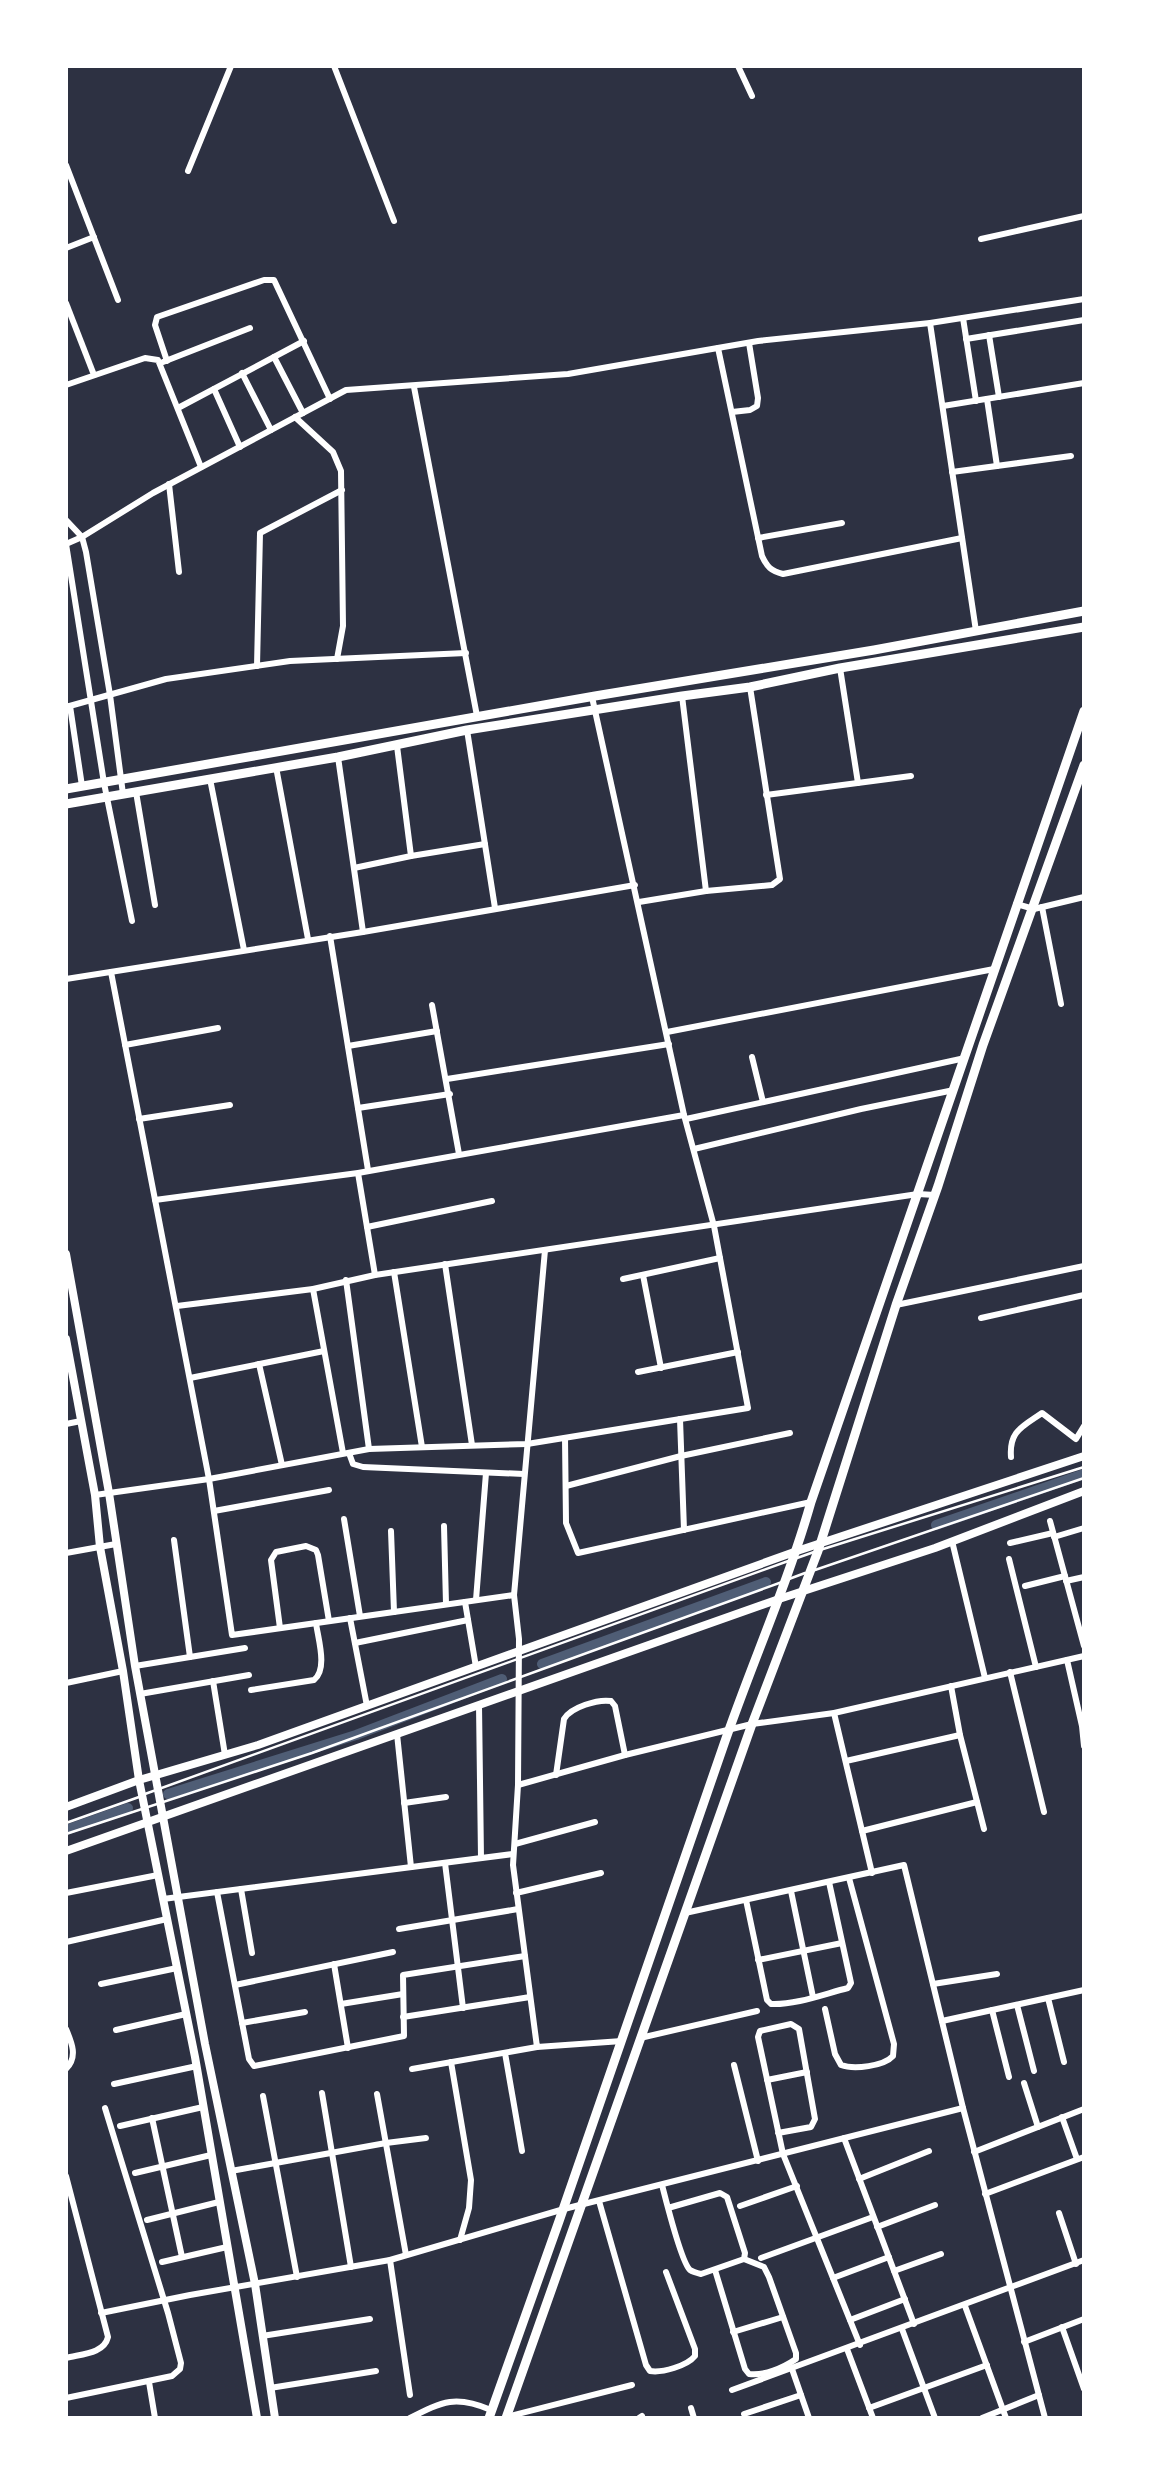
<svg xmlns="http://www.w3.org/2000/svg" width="1150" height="2484" viewBox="0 0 1150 2484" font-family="Inter,sans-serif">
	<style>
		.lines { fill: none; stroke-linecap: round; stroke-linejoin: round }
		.canal { stroke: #4f5d75; stroke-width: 10 }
		.service { stroke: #fff; stroke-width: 2.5 }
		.minor { stroke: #fff; stroke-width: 6 }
		.tertiary { stroke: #fff; stroke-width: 8 }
		.secondary { stroke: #fff; stroke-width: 9 }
	</style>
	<rect width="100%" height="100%" fill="#2d3142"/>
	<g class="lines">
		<g class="canal">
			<polyline points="936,1525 1084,1474"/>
			<polyline points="542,1664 766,1582"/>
			<polyline points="168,1794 356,1735 502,1679"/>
			<polyline points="66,1830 128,1808"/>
		</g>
		<g class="service">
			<polyline points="820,1550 1084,1467"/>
			<polyline points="797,1558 814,1552"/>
			<polyline points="815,1570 1084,1478"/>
			<polyline points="789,1579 805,1573"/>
			<polyline points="145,1794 791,1560"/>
			<polyline points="66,1823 139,1797"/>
			<polyline points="66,1834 312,1753 782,1582"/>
		</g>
		<g class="minor">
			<polyline points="334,66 394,221"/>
			<polyline points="738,66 752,96"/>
			<polyline points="66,165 118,300"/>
			<polyline points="188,171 231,66"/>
			<polyline points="981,239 1084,216"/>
			<polyline points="66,248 94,237"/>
			<polyline points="66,303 94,375"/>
			<polyline points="963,318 976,401"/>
			<polyline points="930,323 976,631"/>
			<polyline points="989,335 999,397"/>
			<polyline points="966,339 1084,320"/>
			<path d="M718,348L762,556C767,567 771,571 783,574L962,538"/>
			<polyline points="274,357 303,413"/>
			<polyline points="167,361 155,325 157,317 264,280 274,280 330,399"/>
			<polyline points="163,362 250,328"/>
			<polyline points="242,373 271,430"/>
			<polyline points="66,385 145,358 158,360 201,467"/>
			<polyline points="414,387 477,716"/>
			<polyline points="214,389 240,447"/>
			<polyline points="987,399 997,466"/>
			<polyline points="943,406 1084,383"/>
			<polyline points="178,408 304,341"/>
			<polyline points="732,412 750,410 757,406 758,398 749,343"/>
			<polyline points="295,417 333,452 341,471 343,626 337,659"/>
			<polyline points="952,472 1071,456"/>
			<polyline points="169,484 179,572"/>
			<polyline points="66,520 82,537 86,552 110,695 123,794"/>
			<polyline points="758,538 842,523"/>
			<polyline points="66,544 82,537 153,493 346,390 568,374 758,341 930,323 1084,299"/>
			<polyline points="66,544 104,783 132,921"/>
			<polyline points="257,666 260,533 342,490"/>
			<polyline points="840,668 858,783"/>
			<polyline points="682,696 706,891"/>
			<polyline points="70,706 82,786"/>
			<polyline points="66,707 166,679 290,661 466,653"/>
			<polyline points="467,730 495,908"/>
			<polyline points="338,757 363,932"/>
			<polyline points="276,767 308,939"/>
			<polyline points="210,779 244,950"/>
			<polyline points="136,792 155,905"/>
			<polyline points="766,795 911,776"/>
			<polyline points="411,856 485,844"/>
			<polyline points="354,868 411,856 397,746"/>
			<polyline points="639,902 706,891 772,885 780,879 750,687"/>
			<polyline points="1016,904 1034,909 1084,897"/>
			<polyline points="1042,907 1061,1004"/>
			<polyline points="330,936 368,1170"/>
			<polyline points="111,972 209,1479 232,1635 514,1595"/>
			<polyline points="66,979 363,932 635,885"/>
			<polyline points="432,1005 459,1154"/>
			<polyline points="667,1032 994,969"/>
			<polyline points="125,1045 218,1028"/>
			<polyline points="348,1046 437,1031"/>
			<polyline points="752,1057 763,1102"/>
			<polyline points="447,1079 669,1044"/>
			<polyline points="358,1108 450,1094"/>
			<polyline points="139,1119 230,1105"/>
			<polyline points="686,1119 965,1058"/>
			<polyline points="694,1149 861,1109 954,1090"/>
			<polyline points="358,1173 375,1275"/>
			<polyline points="155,1200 358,1173 684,1115"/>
			<polyline points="367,1227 492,1201"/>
			<polyline points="545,1250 514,1595 519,1639 518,1785 513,1865 537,2047 622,2041"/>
			<polyline points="445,1264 472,1445"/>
			<polyline points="394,1272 422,1447"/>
			<polyline points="643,1275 661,1368"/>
			<polyline points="623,1279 720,1258"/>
			<polyline points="346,1280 369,1449"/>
			<polyline points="313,1289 343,1453"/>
			<polyline points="896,1305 1084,1266"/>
			<polyline points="177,1306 313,1289 375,1275 918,1194 935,1195"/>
			<polyline points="981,1318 1084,1295"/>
			<polyline points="259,1364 282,1465"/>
			<polyline points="638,1372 738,1352"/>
			<polyline points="190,1378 324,1351"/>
			<polyline points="680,1419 684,1530"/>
			<polyline points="66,1424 81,1421"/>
			<polyline points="565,1438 566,1523 578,1553 811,1502"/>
			<polyline points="349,1453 353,1464 363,1467 524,1474"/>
			<path d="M1011,1457C1009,1431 1022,1427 1042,1413L1076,1439L1084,1426"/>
			<polyline points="566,1486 681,1456 790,1433"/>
			<polyline points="95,1495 209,1479 369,1449 527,1444 748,1408 714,1226 684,1115 592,697"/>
			<polyline points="214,1511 329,1490"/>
			<polyline points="344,1519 360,1616"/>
			<polyline points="1050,1521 1084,1646"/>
			<polyline points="444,1526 446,1604"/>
			<polyline points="391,1531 394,1612"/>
			<polyline points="1054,1537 1084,1528"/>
			<polyline points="174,1540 190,1657"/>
			<polyline points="952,1541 985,1678"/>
			<polyline points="1010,1543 1053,1533"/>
			<polyline points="66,1553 116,1544"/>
			<polyline points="1009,1559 1036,1667"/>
			<polyline points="1066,1581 1084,1577"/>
			<polyline points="1025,1586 1065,1576"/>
			<polyline points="476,1600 486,1473"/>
			<polyline points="465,1602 476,1667"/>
			<polyline points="350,1618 367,1706"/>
			<polyline points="280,1628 271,1560 276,1552 306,1546 316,1550 318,1555 329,1621"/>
			<polyline points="355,1643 468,1620"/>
			<polyline points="1067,1660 1082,1726 1084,1746"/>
			<polyline points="135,1666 245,1648"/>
			<polyline points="1010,1672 1044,1812"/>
			<polyline points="213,1681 225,1755"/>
			<polyline points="66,1683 123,1671"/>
			<polyline points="951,1686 960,1735 984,1829"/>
			<path d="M251,1690L314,1680C328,1669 318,1639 316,1623"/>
			<polyline points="140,1694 249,1675"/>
			<polyline points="479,1705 481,1858"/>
			<polyline points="834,1713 872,1873"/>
			<polyline points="397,1734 411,1867"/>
			<polyline points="846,1761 960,1735"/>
			<path d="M556,1775L564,1719C571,1707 598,1699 611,1701L615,1706L625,1755"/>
			<polyline points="518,1785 625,1755 752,1724 834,1713 1084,1656"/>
			<polyline points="404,1803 446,1797"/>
			<polyline points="862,1831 977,1802"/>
			<polyline points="515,1844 595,1822"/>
			<polyline points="445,1863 463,2008"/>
			<polyline points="241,1889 252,1953"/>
			<polyline points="791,1891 813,1997"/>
			<polyline points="217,1892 249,2059 254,2066 404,2036 403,1975 525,1956"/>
			<polyline points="66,1893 158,1875"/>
			<polyline points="516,1893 601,1873"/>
			<polyline points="163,1899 513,1854"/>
			<path d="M746,1900L767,2000L771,2004C796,2005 824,1994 848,1988L851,1983L829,1882"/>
			<polyline points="685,1913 904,1865 963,2108 1045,2418"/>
			<polyline points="399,1929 518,1909"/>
			<polyline points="66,1942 167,1919"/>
			<polyline points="758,1960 842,1943"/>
			<polyline points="334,1964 348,2048"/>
			<polyline points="101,1984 177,1968"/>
			<polyline points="933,1984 997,1974"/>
			<polyline points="235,1985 393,1952"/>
			<polyline points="1048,1998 1064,2062"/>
			<polyline points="341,2004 403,1994"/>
			<polyline points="1017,2005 1034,2071"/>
			<path d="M825,2009L835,2054L841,2065C854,2070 884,2066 893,2056L894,2044L849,1878"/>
			<polyline points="992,2010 1009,2077"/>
			<polyline points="403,2017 530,1997"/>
			<polyline points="942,2021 1084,1990"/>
			<polyline points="242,2023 305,2012"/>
			<path d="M66,2029C72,2043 78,2057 66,2069"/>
			<polyline points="116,2030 186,2014"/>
			<polyline points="640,2038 757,2011"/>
			<polyline points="505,2053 522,2151"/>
			<polyline points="451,2062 471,2180 469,2208 460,2240"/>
			<polyline points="734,2065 758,2161"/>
			<polyline points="412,2069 537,2047"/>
			<polyline points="767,2080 807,2072"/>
			<polyline points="1024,2083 1038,2127"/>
			<polyline points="114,2084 197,2066"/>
			<polyline points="322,2093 351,2267"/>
			<polyline points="377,2094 406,2255"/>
			<polyline points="263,2096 297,2277"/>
			<polyline points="1062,2117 1077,2159"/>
			<polyline points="152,2118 182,2257"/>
			<polyline points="120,2126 203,2107"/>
			<polyline points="778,2133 811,2127 815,2119 799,2029 791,2024 760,2031 758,2037 783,2154 860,2345"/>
			<polyline points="844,2138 914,2324"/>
			<polyline points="974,2152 1084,2109"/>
			<polyline points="231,2171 386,2143 426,2138"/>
			<polyline points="135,2173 211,2155"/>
			<path d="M66,2176L108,2337C104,2354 81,2354 66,2358"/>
			<polyline points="859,2179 929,2151"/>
			<path d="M662,2185C666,2200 681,2262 690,2270C693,2272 697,2273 701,2274L744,2259L745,2253L727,2197L720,2193L668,2208"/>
			<polyline points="985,2194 1084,2157"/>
			<path d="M599,2201L646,2365L650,2371C662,2373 687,2366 695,2356V2349L666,2272"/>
			<polyline points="740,2206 797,2186"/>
			<polyline points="1059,2213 1076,2264"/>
			<polyline points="147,2220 219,2202"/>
			<polyline points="877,2227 935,2205"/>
			<polyline points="761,2258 873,2217"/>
			<polyline points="390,2260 410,2395"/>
			<polyline points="162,2262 227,2247"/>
			<path d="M715,2270L745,2369L749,2374C764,2376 783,2368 796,2359V2353L769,2277L764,2267L744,2259"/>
			<polyline points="894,2271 941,2254"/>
			<polyline points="833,2278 889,2257"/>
			<polyline points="965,2306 1006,2418"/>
			<polyline points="101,2313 190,2295 390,2260 564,2209 963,2108"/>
			<polyline points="850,2320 905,2299"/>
			<polyline points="1062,2327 1084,2389"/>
			<polyline points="902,2329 935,2418"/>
			<polyline points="733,2332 783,2317"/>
			<polyline points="262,2336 370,2319"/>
			<polyline points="1024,2342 1084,2319"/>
			<polyline points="847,2349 873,2418"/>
			<polyline points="792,2369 809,2418"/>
			<polyline points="149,2382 155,2418"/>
			<polyline points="270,2388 376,2371"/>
			<polyline points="732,2390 1084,2260"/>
			<polyline points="66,2398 172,2376 180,2369 181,2363 168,2313 105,2108"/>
			<polyline points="691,2408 694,2418"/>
			<polyline points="869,2408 987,2365"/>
			<polyline points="744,2414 801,2395"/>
			<polyline points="506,2417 632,2385"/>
			<path d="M410,2418C443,2401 456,2395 491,2410"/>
			<polyline points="639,2418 642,2416"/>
			<polyline points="982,2418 1039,2395"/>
		</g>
		<g class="tertiary">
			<polyline points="66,1254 109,1493 135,1666 205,2044 255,2284 275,2418"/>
			<polyline points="66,1339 95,1495 100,1547 123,1671 139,1780 195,2057 257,2418"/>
			<polyline points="66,1807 139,1780 258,1745 797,1551 1084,1456"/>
			<polyline points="66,1851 779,1599 935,1548 1084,1491"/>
		</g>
		<g class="secondary">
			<polyline points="66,789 595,696 874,650 1084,611"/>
			<polyline points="66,804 338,757 467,730 682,696 750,687 840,668 1084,627"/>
			<path d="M489,2418C569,2195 647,1971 723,1747C751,1665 787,1586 811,1502L1084,711"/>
			<polyline points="506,2418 752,1724 818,1551 896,1305 938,1186 983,1045 1084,765"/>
		</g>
	</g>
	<rect width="1150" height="2484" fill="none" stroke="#ffffff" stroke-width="136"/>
</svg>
